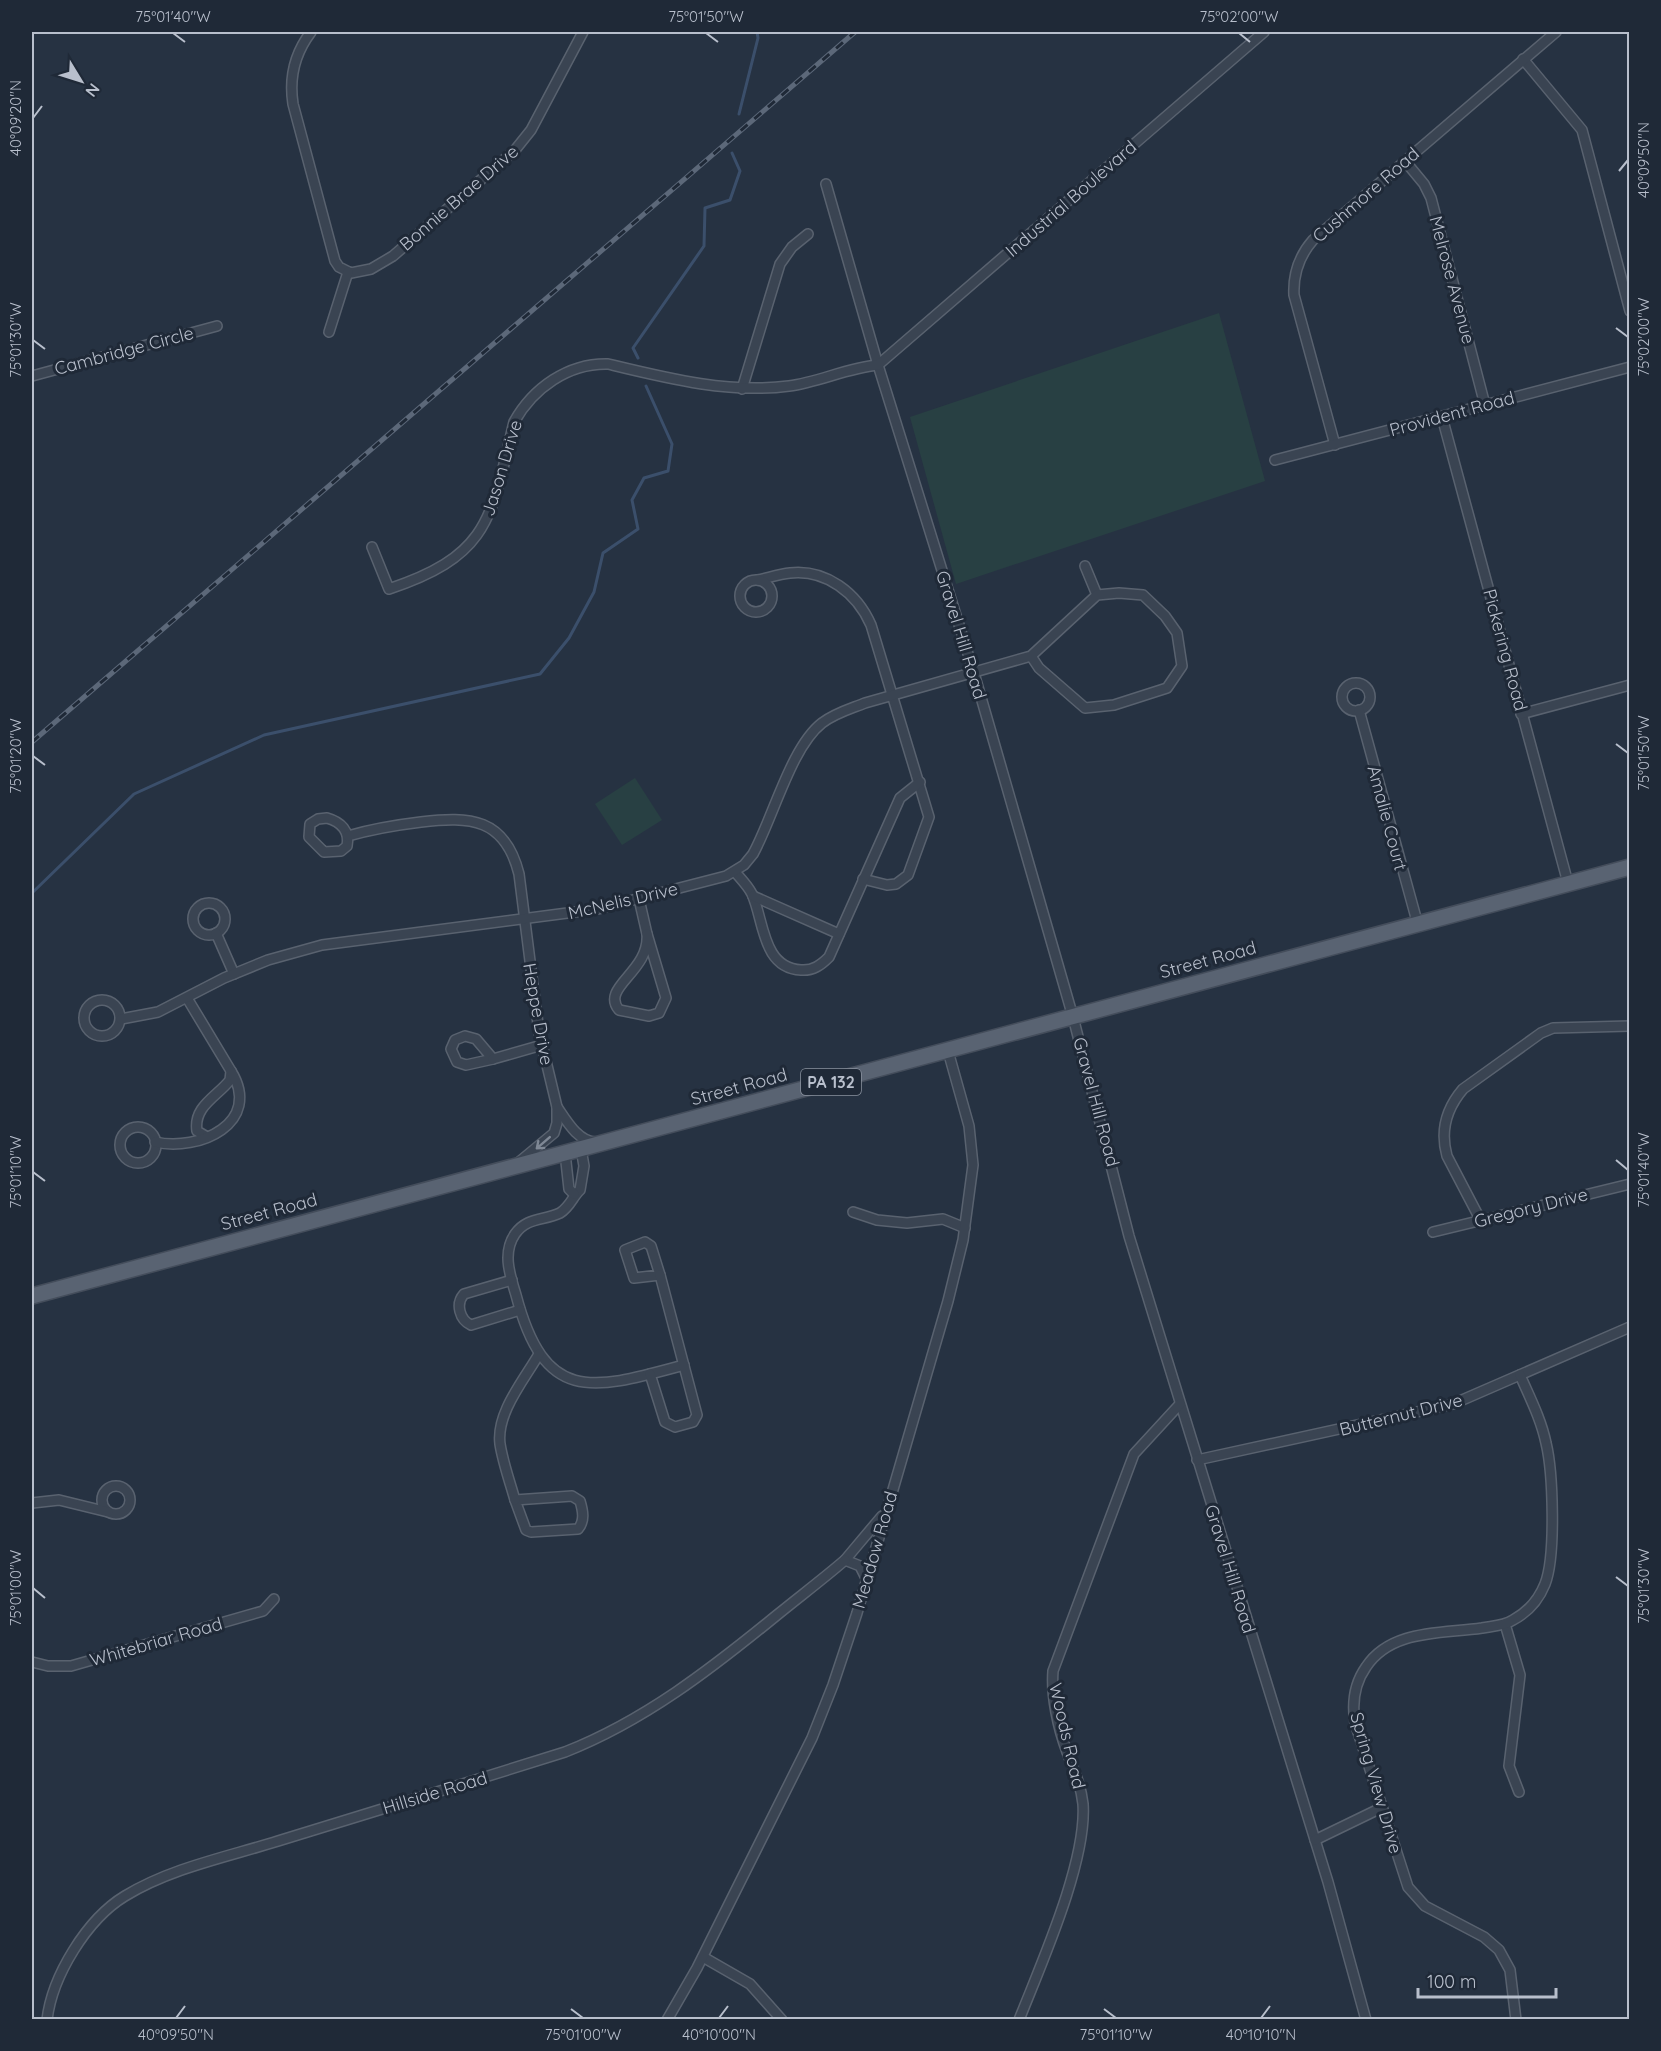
<svg xmlns="http://www.w3.org/2000/svg" width="1661" height="2051" viewBox="0 0 1661 2051" font-family="Quicksand,sans-serif">
	<style>
		.green { fill: #284043 }
		.lines { fill: none; stroke-linecap: round; stroke-linejoin: round }
		.stream { stroke: #3b4f6b; stroke-width: 3 }
		.street-casing { stroke: #59626f; stroke-width: 12 }
		.primary-casing { stroke: #444d5b; stroke-width: 18 }
		.street { stroke: #3a4452; stroke-width: 9 }
		.primary { stroke: #596372; stroke-width: 15 }
		.rail-casing { stroke: #5c6879; stroke-width: 5 }
		.rail { stroke: #1f2937; stroke-width: 3; stroke-dasharray: 9; stroke-linecap: butt }
		.oneway { stroke: #7f8895 }
		.ticks { fill: none; stroke: #b8bfcc; stroke-width: 2 }
		.labels { text-anchor: middle; stroke-width: 6; stroke-linejoin: round; paint-order: stroke }
		.shield { fill: #1f2937; stroke: #8a929f; stroke-width: 1.5 }
		.shield-label { font-size: 16px; font-weight: bold; fill: #b8bfcc }
		.street-label { font-size: 18px; fill: #b8bfcc; stroke: #1f2937 }
		.neatline { fill: none; stroke: #b8bfcc; stroke-width: 2 }
		.ticks-label { font-size: 15px; text-anchor: middle; fill: #b8bfcc }
	</style>
	<rect width="100%" height="100%" fill="#263242"/>
	<g class="green">
		<polygon points="1219,313 1265,481 956,584 910,417"/>
		<polygon points="635,778 662,820 622,845 595,804"/>
	</g>
	<g class="lines">
		<g class="stream">
			<polyline points="739,114 758,38 757,32"/>
			<polyline points="638,358 633,348 704,246 705,208 730,200 740,171 732,153"/>
			<polyline points="32,893 134,794 264,735 540,674 569,638 594,592 603,553 638,529 632,500 644,478 668,471 672,444 646,386"/>
		</g>
		<defs>
			<g id="street">
				<path d="M311,32C295,53 289,78 293,104L335,261L339,267L351,273L371,269L393,256L515,150L531,130L583,32"/>
				<polyline points="1523,59 1582,130 1630,311"/>
				<polyline points="1405,161 1424,184 1431,198 1485,405"/>
				<polyline points="826,184 878,365 974,673 1073,1017 1129,1236 1328,1882 1366,2020"/>
				<polyline points="329,332 348,272"/>
				<polyline points="32,376 217,326"/>
				<polyline points="742,389 780,264 792,247 808,234"/>
				<polyline points="1442,417 1568,883"/>
				<path d="M1335,445L1294,295C1293,275 1299,256 1313,240L1556,32"/>
				<polyline points="1275,460 1630,367"/>
				<path d="M372,547L389,589C491,555 491,517 514,422C533,388 568,363 608,364C666,378 729,394 789,386C819,382 847,368 878,365L1264,32"/>
				<polyline points="1085,566 1097,595"/>
				<path d="M758,580C768,578 779,574 790,573C826,569 857,593 871,625L929,817L908,875L896,884L887,885L863,879"/>
				<circle cx="756" cy="596" r="16"/>
				<circle cx="1356" cy="697" r="14"/>
				<polyline points="1359,710 1418,925"/>
				<polyline points="1521,714 1630,685"/>
				<path d="M327,818C341,822 350,831 347,846L341,851L324,852L309,837L310,824L318,819Z"/>
				<path d="M348,836C372,829 396,825 421,822C470,816 505,818 519,874L539,1032L557,1107V1123L554,1133L519,1162"/>
				<path d="M735,872C741,879 748,886 752,894C764,920 762,968 801,970C813,971 821,965 829,957L900,798L920,782"/>
				<polyline points="753,896 839,934"/>
				<polyline points="639,899 647,934"/>
				<circle cx="209" cy="919" r="16"/>
				<polyline points="216,933 234,974"/>
				<path d="M647,934L666,998L659,1013L649,1016L619,1010C600,987 650,972 647,934Z"/>
				<path d="M187,998L231,1071L230,1080C218,1096 193,1106 197,1131L207,1137"/>
				<circle cx="102" cy="1018" r="18"/>
				<path d="M121,1019L158,1012L224,978L268,960L322,945L598,909L726,876L744,865L753,854C773,818 791,747 822,723C835,713 850,709 865,703L1031,656L1097,595L1119,593L1143,595L1165,616L1177,633L1182,666L1167,688L1114,705L1085,708L1039,668L1031,656"/>
				<polygon points="465,1036 476,1039 493,1059 466,1065 457,1062 451,1049 455,1040"/>
				<polyline points="493,1059 542,1045"/>
				<path d="M557,1107C566,1120 578,1142 596,1142"/>
				<circle cx="138" cy="1145" r="18"/>
				<path d="M155,1142C199,1152 263,1123 231,1071"/>
				<path d="M581,1149L584,1166L580,1190C573,1196 570,1207 560,1213C543,1221 527,1217 515,1234C502,1253 510,1275 516,1295C545,1405 592,1390 684,1365"/>
				<polyline points="565,1153 569,1189 574,1194"/>
				<polyline points="853,1212 877,1220 907,1223 943,1219 965,1228"/>
				<path d="M1481,1221L1447,1156C1440,1131 1446,1109 1463,1089L1541,1033L1553,1028L1630,1026"/>
				<polyline points="1433,1232 1630,1184"/>
				<polygon points="645,1242 651,1246 660,1275 634,1278 625,1250"/>
				<path d="M512,1280L464,1294C455,1304 460,1320 471,1325L520,1310"/>
				<polyline points="650,1374 665,1422 675,1427 693,1422 697,1415 660,1275"/>
				<polyline points="1197,1460 1453,1404 1630,1327"/>
				<circle cx="116" cy="1500" r="14"/>
				<path d="M572,1496L580,1501C583,1511 585,1521 578,1529L531,1532L526,1530L515,1500Z"/>
				<path d="M515,1500C510,1482 503,1463 500,1444C496,1413 524,1380 539,1354"/>
				<polyline points="32,1503 59,1500 108,1512"/>
				<polyline points="866,1578 860,1566 845,1560 882,1516"/>
				<polyline points="1505,1624 1520,1675 1509,1766 1519,1792"/>
				<polyline points="32,1662 48,1666 71,1666 263,1611 274,1599"/>
				<polyline points="1315,1840 1381,1808"/>
				<polyline points="703,1957 750,1984 782,2020"/>
				<path d="M47,2020C52,1976 87,1919 125,1896C171,1868 227,1857 278,1841C374,1812 469,1782 565,1752C644,1721 711,1669 777,1615C799,1597 823,1579 845,1560"/>
				<polyline points="667,2020 697,1968 812,1738 833,1685 857,1613 948,1301 963,1240 973,1165 969,1126 948,1051"/>
				<path d="M1019,2020C1041,1964 1087,1862 1083,1804C1081,1785 1074,1770 1067,1752C1058,1728 1051,1696 1053,1671L1134,1454L1180,1404"/>
				<path d="M1516,2020L1510,1970L1499,1950L1484,1937L1425,1906L1408,1887L1355,1723C1352,1704 1354,1684 1366,1667C1391,1629 1442,1634 1482,1628C1492,1626 1504,1626 1513,1620C1528,1612 1539,1599 1545,1584C1556,1556 1553,1472 1546,1443C1541,1419 1530,1398 1520,1375"/>
			</g>
			<polyline id="primary" points="32,1296 1630,867"/>
		</defs>
		<use href="#street" class="street-casing"/>
		<use href="#primary" class="primary-casing"/>
		<use href="#street" class="street"/>
		<use href="#primary" class="primary"/>
		<defs>
			<polyline id="rail" points="32,742 855,32"/>
		</defs>
		<use href="#rail" class="rail-casing"/>
		<use href="#rail" class="rail"/>
	</g>
	<defs><path id="oneway-shaft" d="M-6 0H5M1.5-3L5.5 0L1.5 3" fill="none" stroke-width="1.6" stroke-linecap="round" stroke-linejoin="round" transform="scale(1.5)"/></defs>
	<use class="oneway" href="#oneway-shaft" transform="translate(543 1143) rotate(139)"/>
	<path class="ticks" d="M173,33L185,42M706,33L718,42M1239,33L1250,42M33,118L42,106M1619,171L1628,160M1616,328L1628,337M33,340L45,349M1616,744L1628,753M33,756L45,765M1616,1160L1628,1170M33,1172L45,1181M1616,1577L1628,1586M33,1588L45,1598M571,2009L583,2018M1104,2009L1116,2018M176,2018L185,2006M719,2018L728,2006M1261,2018L1270,2006"/>
	<g class="labels">
		<rect class="shield" x="801" y="1069" width="60" height="26" rx="4.5"/>
		<g class="shield-label">
			<text x="831" y="1088">PA 132</text>
		</g>
		<g class="street-label">
			<text transform="translate(1366 195) rotate(-41)" y="6">Cushmore Road</text>
			<text transform="translate(459 198) rotate(-41)" y="6">Bonnie Brae Drive</text>
			<text transform="translate(1071 199) rotate(-41)" y="6">Industrial Boulevard</text>
			<text transform="translate(1452 280) rotate(75)" y="6">Melrose Avenue</text>
			<text transform="translate(124 351) rotate(-15)" y="6">Cambridge Circle</text>
			<text transform="translate(1452 414) rotate(-15)" y="6">Provident Road</text>
			<text transform="translate(502 468) rotate(-73)" y="6">Jason Drive</text>
			<text transform="translate(961 635) rotate(73)" y="6">Gravel Hill Road</text>
			<text transform="translate(1505 650) rotate(75)" y="6">Pickering Road</text>
			<text transform="translate(1387 818) rotate(75)" y="6">Amalie Court</text>
			<text transform="translate(623 901) rotate(-13)" y="6">McNelis Drive</text>
			<text transform="translate(1208 960) rotate(-15)" y="6">Street Road</text>
			<text transform="translate(538 1014) rotate(80)" y="6">Heppe Drive</text>
			<text transform="translate(739 1087) rotate(-15)" y="6">Street Road</text>
			<text transform="translate(1096 1102) rotate(75)" y="6">Gravel Hill Road</text>
			<text transform="translate(1531 1208) rotate(-14)" y="6">Gregory Drive</text>
			<text transform="translate(269 1212) rotate(-15)" y="6">Street Road</text>
			<text transform="translate(1401 1415) rotate(-14)" y="6">Butternut Drive</text>
			<text transform="translate(875 1550) rotate(-74)" y="6">Meadow Road</text>
			<text transform="translate(1230 1569) rotate(73)" y="6">Gravel Hill Road</text>
			<text transform="translate(156 1642) rotate(-16)" y="6">Whitebriar Road</text>
			<text transform="translate(1067 1736) rotate(77)" y="6">Woods Road</text>
			<text transform="translate(1376 1783) rotate(74)" y="6">Spring View Drive</text>
			<text transform="translate(435 1793) rotate(-17)" y="6">Hillside Road</text>
		</g>
	</g>
	<rect width="1661" height="2051" fill="none" stroke="#1f2937" stroke-width="66"/>
	<g transform="translate(81 81) rotate(128)" stroke="#1f2937" stroke-width="4.5" paint-order="stroke">
	<path d="M0-4.5L10 22L0 15L-10 22Z" fill="#b8bfcc"/>
	<text y="-9" font-size="16" font-weight="bold" text-anchor="middle" fill="#b8bfcc">N</text>
	</g>
	<path d="M1418 1988v9h138v-9" fill="none" stroke="#b8bfcc" stroke-width="3"/>
	<text x="1427" y="1988" font-size="18" fill="#b8bfcc" stroke="#1f2937" stroke-width="4.5" paint-order="stroke">100 m</text>
	<rect x="33" y="33" width="1595" height="1985" class="neatline"/>
	<g class="ticks-label">
		<text x="173" y="22">75°01'40"W</text>
		<text x="706" y="22">75°01'50"W</text>
		<text x="1239" y="22">75°02'00"W</text>
		<text transform="translate(16 118) rotate(-90)" y="5">40°09'20"N</text>
		<text transform="translate(1644 160) rotate(-90)" y="5">40°09'50"N</text>
		<text transform="translate(1644 337) rotate(-90)" y="5">75°02'00"W</text>
		<text transform="translate(16 340) rotate(-90)" y="5">75°01'30"W</text>
		<text transform="translate(1644 753) rotate(-90)" y="5">75°01'50"W</text>
		<text transform="translate(16 756) rotate(-90)" y="5">75°01'20"W</text>
		<text transform="translate(1644 1170) rotate(-90)" y="5">75°01'40"W</text>
		<text transform="translate(16 1172) rotate(-90)" y="5">75°01'10"W</text>
		<text transform="translate(1644 1586) rotate(-90)" y="5">75°01'30"W</text>
		<text transform="translate(16 1588) rotate(-90)" y="5">75°01'00"W</text>
		<text x="176" y="2040">40°09'50"N</text>
		<text x="583" y="2040">75°01'00"W</text>
		<text x="719" y="2040">40°10'00"N</text>
		<text x="1116" y="2040">75°01'10"W</text>
		<text x="1261" y="2040">40°10'10"N</text>
	</g>
</svg>
